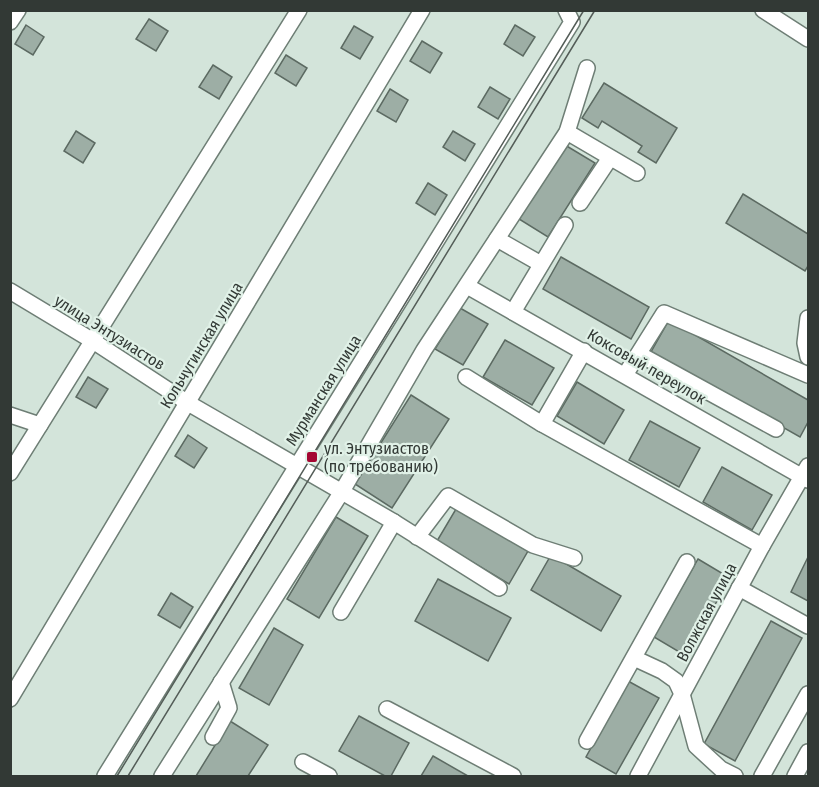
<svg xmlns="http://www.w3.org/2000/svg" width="819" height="787" viewBox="0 0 819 787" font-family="'Fira Sans Condensed',sans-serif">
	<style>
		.building { fill: #9daea5; stroke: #5c6a62; stroke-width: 1.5 }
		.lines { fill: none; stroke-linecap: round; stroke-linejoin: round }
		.minor-casing { stroke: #6e7e75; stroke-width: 18 }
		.minor { stroke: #fff; stroke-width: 15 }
		.tram { stroke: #545d58; stroke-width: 1.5 }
		.poi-dot { fill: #a40632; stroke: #e0f1e7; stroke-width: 2 }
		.labels { text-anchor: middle; stroke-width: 4.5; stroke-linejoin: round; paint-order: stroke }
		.street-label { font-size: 16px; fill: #323935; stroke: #e0f1e7 }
		.poi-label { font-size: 16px; fill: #323935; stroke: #e0f1e7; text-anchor: start }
	</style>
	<rect width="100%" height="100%" fill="#d3e4da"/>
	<g class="building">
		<polygon points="149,19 168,31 156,51 136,39"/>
		<polygon points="26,25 44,37 33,55 15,44"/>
		<polygon points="515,25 535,37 523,56 504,44"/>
		<polygon points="354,26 373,37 360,59 341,48"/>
		<polygon points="422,41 442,53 430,73 410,61"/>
		<polygon points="286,55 307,68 296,86 275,73"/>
		<polygon points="213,65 232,77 219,99 199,87"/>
		<polygon points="604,83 677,128 656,163 638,152 642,146 602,121 598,128 582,118"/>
		<polygon points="490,87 510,99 498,119 478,107"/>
		<polygon points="390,89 408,100 396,122 377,111"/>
		<polygon points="76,131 95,143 83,163 64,151"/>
		<polygon points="453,131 475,144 465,161 443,147"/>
		<polygon points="565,145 595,163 548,237 519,219"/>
		<polygon points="428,183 447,195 435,215 416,203"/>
		<polygon points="743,194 808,234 808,266 805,271 726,223"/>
		<polygon points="561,257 649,307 631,339 543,289"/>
		<polygon points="460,308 488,324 463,365 435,349"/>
		<polygon points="669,320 808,400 808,422 800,437 651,352"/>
		<polygon points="505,340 554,368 532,405 483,377"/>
		<polygon points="88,377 108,389 96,408 76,397"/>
		<polygon points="577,382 624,410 604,444 557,416"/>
		<polygon points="411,395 449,419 392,508 355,484"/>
		<polygon points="650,421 700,448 679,487 629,460"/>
		<polygon points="188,435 207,448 194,468 175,456"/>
		<polygon points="722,467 772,495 752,530 703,502"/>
		<polygon points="456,509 528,551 509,584 437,541"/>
		<polygon points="336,517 368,536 319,618 287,599"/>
		<polygon points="551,555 621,596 601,631 531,590"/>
		<polygon points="808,557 808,601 791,592"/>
		<polygon points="698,559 730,578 686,656 654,637"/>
		<polygon points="438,579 511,618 488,661 415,621"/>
		<polygon points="171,593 193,607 180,628 158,615"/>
		<polygon points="771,621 802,638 735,761 704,744"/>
		<polygon points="274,628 303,645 269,705 239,688"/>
		<polygon points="628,681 659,698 616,774 586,757"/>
		<polygon points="359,716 409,743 391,776 385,776 339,751"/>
		<polygon points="230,721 268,745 248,776 196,776"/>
		<polygon points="433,756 468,776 421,776"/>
	</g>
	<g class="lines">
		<defs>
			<g id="minor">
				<polyline points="763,10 808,39"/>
				<polyline points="10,22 18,10"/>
				<polyline points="567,132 637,173"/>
				<polyline points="580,203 610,158"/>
				<polyline points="497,239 541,264"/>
				<polyline points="467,286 808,480"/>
				<polyline points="10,291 93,341 188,403 394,522 499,588"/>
				<polyline points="513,312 565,225"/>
				<polyline points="808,318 805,343 808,357"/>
				<polyline points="639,354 776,429"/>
				<polyline points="625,375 664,313 808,375"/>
				<polyline points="466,377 542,424 762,546"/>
				<polyline points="10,415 40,425"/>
				<polyline points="542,424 584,351"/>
				<polyline points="10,473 299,10"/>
				<polyline points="417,537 448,496 533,545 574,558"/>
				<polyline points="739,588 808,626"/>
				<polyline points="341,612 394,522"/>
				<polyline points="634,658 662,671 676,681 682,694 696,746 721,769 735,776"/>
				<polyline points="10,699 422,10"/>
				<polyline points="387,709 513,776"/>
				<polyline points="213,737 229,708 221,682"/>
				<polyline points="587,741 687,562"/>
				<polyline points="303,762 329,776"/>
				<polyline points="105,776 572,22 566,10"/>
				<polyline points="162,776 341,493 424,350 567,132 587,68"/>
				<polyline points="638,776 762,546 808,466"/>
				<polyline points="762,776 808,694"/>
				<polyline points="795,776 808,752"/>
			</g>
		</defs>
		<use href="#minor" class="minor-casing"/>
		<use href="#minor" class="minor"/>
		<g class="tram">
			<polyline points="117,776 584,10"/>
			<polyline points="128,776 595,10"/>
		</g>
	</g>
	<rect class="poi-dot" x="306" y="451" width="12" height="12" rx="3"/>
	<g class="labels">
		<g class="street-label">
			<text transform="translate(110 332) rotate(32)" y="6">улица Энтузиастов</text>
			<text transform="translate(201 345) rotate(-59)" y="6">Кольчугинская улица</text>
			<text transform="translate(647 366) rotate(30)" y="6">Коксовый переулок</text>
			<text transform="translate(323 390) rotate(-58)" y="6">Мурманская улица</text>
			<text transform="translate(706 612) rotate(-62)" y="6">Волжская улица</text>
		</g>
		<g class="poi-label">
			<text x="324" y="454">ул. Энтузиастов<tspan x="324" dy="18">(по требованию)</tspan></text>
		</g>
	</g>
	<rect width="819" height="787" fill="none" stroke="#323935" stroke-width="24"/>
</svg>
